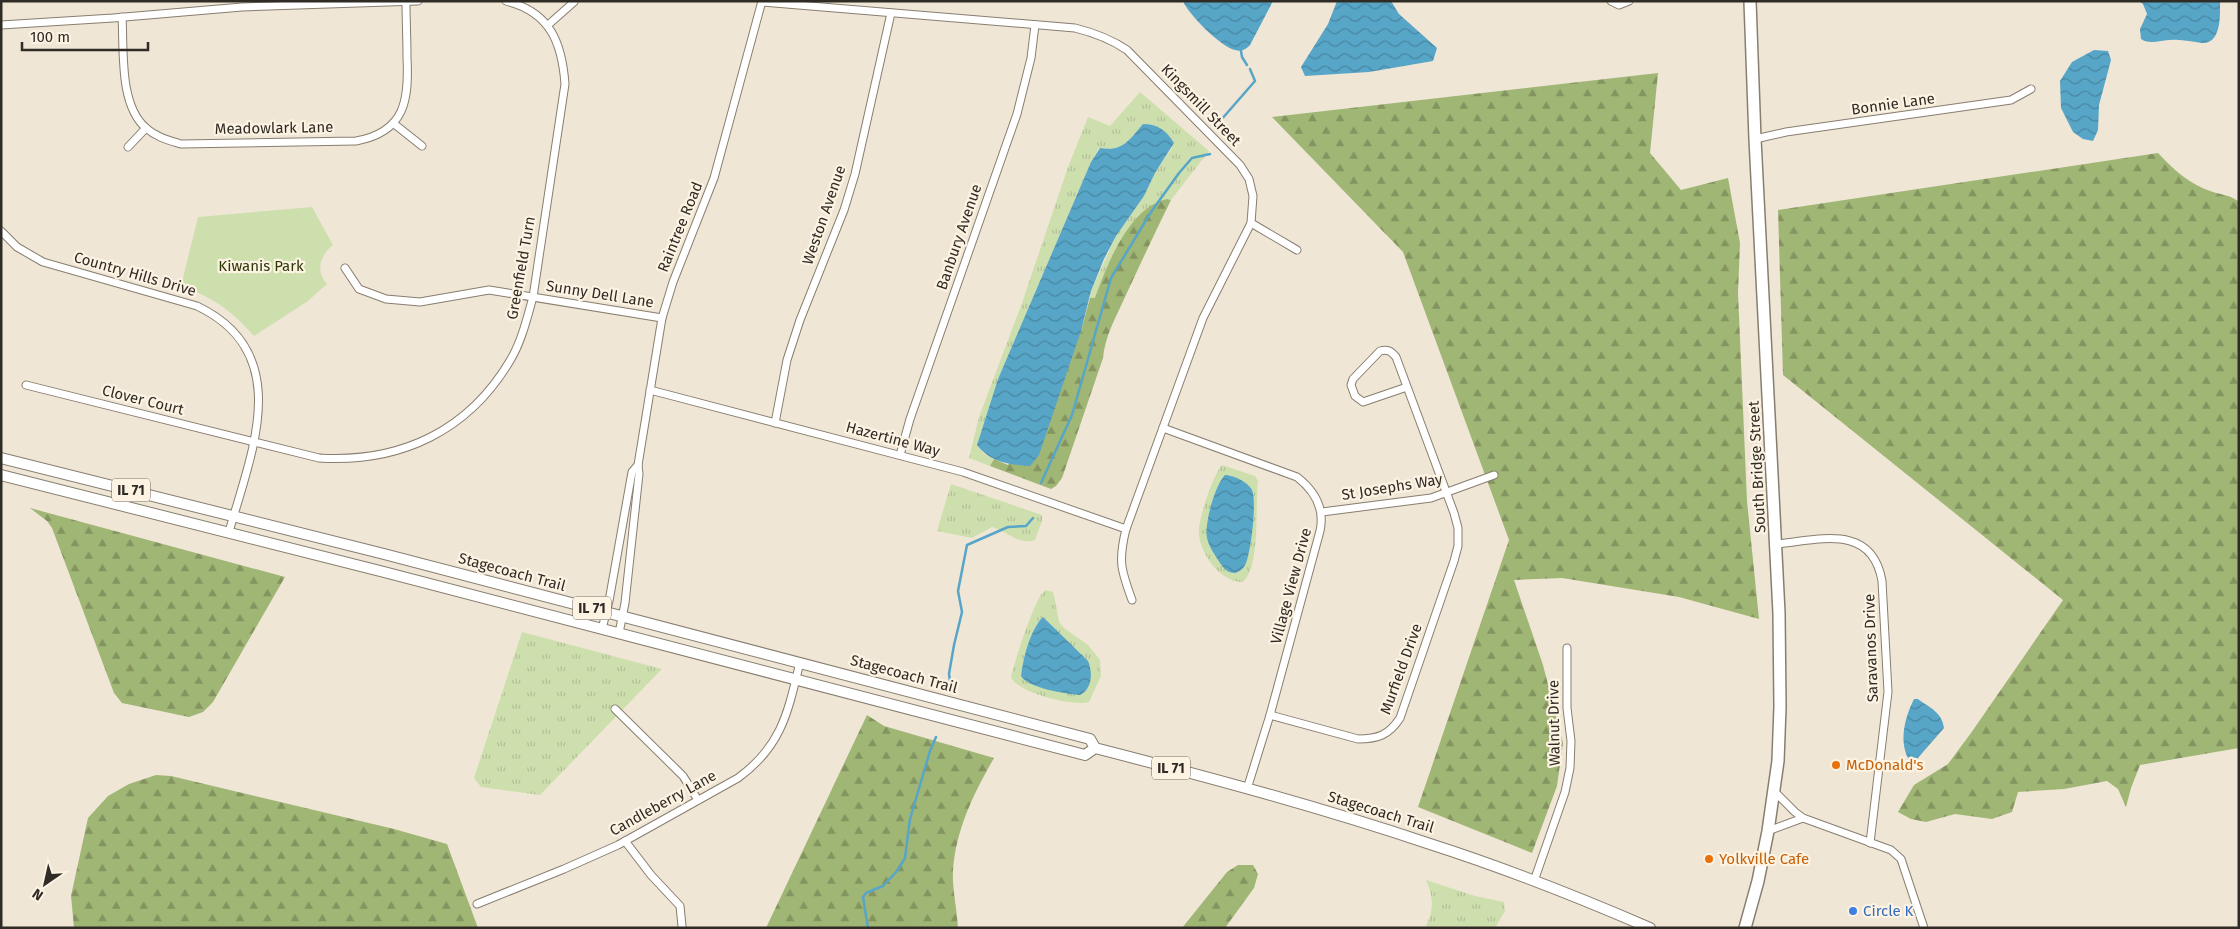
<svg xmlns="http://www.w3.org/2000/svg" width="2240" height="929" viewBox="0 0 2240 929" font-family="'Fira Sans',sans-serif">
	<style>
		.grass { fill: url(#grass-tufts); fill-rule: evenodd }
		.forest { fill: url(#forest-firs) }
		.park { fill: #cedfae }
		.water { fill: url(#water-waves) }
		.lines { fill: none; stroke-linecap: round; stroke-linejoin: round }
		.stream { stroke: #57a5c7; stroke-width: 2.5 }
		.minor-casing { stroke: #877e6f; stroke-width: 9 }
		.primary-casing { stroke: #877e6f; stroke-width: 12 }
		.trunk-casing { stroke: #877e6f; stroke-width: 14 }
		.minor { stroke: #fff; stroke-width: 7 }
		.primary { stroke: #fff; stroke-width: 10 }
		.trunk { stroke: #fff; stroke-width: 11 }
		.food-dot { fill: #e8710a; stroke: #fdf3e3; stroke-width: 2 }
		.shop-dot { fill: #3f7fe0; stroke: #fdf3e3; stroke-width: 2 }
		.labels { text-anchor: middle; stroke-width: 4.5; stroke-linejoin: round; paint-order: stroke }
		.shield { fill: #fdf3e3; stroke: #6d675e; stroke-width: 1 }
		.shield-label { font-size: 14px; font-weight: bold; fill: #2f2b25 }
		.street-label { font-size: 15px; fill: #2f2b25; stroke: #fdf3e3 }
		.park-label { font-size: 15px; fill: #2b3806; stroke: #fdf3e3 }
		.food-label { font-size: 15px; fill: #c56008; stroke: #fdf3e3; text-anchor: start }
		.shop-label { font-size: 15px; fill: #366cbe; stroke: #fdf3e3; text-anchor: start }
	</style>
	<defs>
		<pattern id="grass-tufts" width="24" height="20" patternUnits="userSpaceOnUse" patternTransform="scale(1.25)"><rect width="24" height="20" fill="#cedfae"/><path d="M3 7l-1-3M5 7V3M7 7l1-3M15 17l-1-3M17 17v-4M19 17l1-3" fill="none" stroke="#b1c096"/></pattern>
		<pattern id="forest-firs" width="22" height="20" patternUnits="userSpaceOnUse" patternTransform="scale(1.25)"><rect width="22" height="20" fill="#a0b675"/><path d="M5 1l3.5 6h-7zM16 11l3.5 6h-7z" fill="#839460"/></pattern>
		<pattern id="water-waves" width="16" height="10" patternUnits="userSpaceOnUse" patternTransform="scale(1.25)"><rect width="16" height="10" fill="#57a5c7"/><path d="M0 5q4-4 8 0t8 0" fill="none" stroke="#4887a1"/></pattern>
	</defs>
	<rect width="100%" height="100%" fill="#f0e6d6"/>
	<g class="grass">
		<path d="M1140,92L1209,151L1171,200L1167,199L1117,246L1095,299L1090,298L1091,291L1116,236L1144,196L1155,173L1172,148L1143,124C1129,140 1123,152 1099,148L1091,162L998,379L977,445L984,454L994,459L990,466L969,458L979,417L1022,303L1068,167L1088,117L1110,126Z"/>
		<path d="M1222,465L1255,476L1258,481C1255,504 1261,565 1243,582C1219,583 1196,549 1199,527C1201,513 1213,475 1222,465ZM1230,475L1247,484L1207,523L1212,502L1222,478Z"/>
		<path d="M951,484L1042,515V521L1035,540C1019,546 1005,530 992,527L972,538L937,531Z"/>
		<path d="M1045,590L1053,592L1054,595L1059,622L1064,628L1088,645L1100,660L1101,676L1089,702C1074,707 1017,693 1011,677C1015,661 1034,599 1045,590ZM1043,617L1072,647L1021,676C1023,658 1030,630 1043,617Z"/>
		<polygon points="522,632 662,669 540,795 481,787 474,778"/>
		<path d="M1426,880L1475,896L1504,902L1505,911L1495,928H1425C1434,911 1434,897 1426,880Z"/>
	</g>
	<g class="forest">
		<polygon points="1658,73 1650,153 1681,190 1728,178 1740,243 1738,293 1747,501 1759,619 1679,597 1562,578 1514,580 1543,665 1563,743 1557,786 1532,853 1418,807 1509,540 1403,252 1272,117"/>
		<path d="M2158,153C2174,170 2190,185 2213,192C2222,195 2231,195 2239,202V748L2140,765L2131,788L2126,807L2118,789L2107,781L2064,789L2018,792L2012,812L1992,819L1955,814L1926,822L1911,819L1898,812L1914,785L1948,764L1971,733L2063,600L1783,375L1778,210Z"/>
		<path d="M1167,199L1171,200C1155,232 1140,265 1125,297C1116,317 1105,336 1103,358L1062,478L1056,486L1051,489L990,466L994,459L1008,465L1081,331L1090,298H1095C1107,265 1129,207 1167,199Z"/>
		<polygon points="30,508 285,577 213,702 203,712 189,717 122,703 114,693 52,528 47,521"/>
		<path d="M867,715L884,726L994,758C974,793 956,829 953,870C952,888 957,909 958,928H766Z"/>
		<polygon points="156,775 171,776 394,829 447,844 478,928 74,928 71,896 88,818 108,796 129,784"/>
		<polygon points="1238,865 1253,865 1258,874 1254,888 1225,928 1182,928 1227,872"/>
	</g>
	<path class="park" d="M312,207L333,245C320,256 315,270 327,284L308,301L254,336C231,310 214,298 181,286L198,217Z"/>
	<g class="water">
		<path d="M1183,1H1273L1250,45C1246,49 1242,52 1235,50C1222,48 1188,14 1183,1Z"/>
		<polygon points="1337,1 1391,1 1399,14 1437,48 1433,61 1369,72 1305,76 1301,67 1328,24"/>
		<path d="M2139,1H2220C2220,14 2222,44 2202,43C2192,42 2182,39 2171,40C2160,40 2150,45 2141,39L2140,29L2147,14L2143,4Z"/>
		<polygon points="2094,50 2108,51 2111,60 2099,105 2098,130 2093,141 2083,139 2073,132 2061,108 2060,81 2072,62"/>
		<path d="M1143,124C1158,124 1167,131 1174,143L1155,173L1144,196L1116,236L1104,259L1091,291L1081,331L1039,455L1030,466C1009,465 990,462 977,445L998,379L1091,162L1100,148C1123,152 1129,140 1143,124Z"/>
		<path d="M1225,475C1233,475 1248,482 1252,490C1257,502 1251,551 1246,563C1244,568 1241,571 1235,573C1228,573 1224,569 1220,563C1215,555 1209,547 1207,538C1204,524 1215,485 1225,475Z"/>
		<path d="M1043,617L1088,661C1093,673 1092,689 1080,695C1066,694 1028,688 1021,676C1023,658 1030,630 1043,617Z"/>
		<path d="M1914,699H1918C1930,708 1942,712 1944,728L1917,759L1908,758C1899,740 1905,717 1914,699Z"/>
	</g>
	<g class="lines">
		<g class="stream">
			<polyline points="1241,51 1242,57 1247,65"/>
			<polyline points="1221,120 1255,81 1250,69"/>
			<polyline points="1041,483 1072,415 1111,278 1151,212 1179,173 1192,158 1210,154"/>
			<polyline points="950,681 949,674 954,645 962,612 958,591 967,545 1008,527 1026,526 1033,518"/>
			<polyline points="868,928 863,897 866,893 883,886 897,871 905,858 910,819 930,751 936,737"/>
		</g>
		<defs>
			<g id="minor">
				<polyline points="1611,1 1619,5 1629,1"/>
				<path d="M762,2L1075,28C1095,33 1111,39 1127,50L1240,165L1249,179L1253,196L1251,223L1203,318L1126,529C1118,561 1121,570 1132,600"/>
				<path d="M122,17C124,50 119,105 146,128C156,137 168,140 181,144L356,141C406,132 409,99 407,57C407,39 406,20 406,2"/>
				<polyline points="1,25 113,18 242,7 418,1"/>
				<polyline points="548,25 574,2"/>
				<polyline points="393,123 422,146"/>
				<polyline points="1755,139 1786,132 2011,100 2031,89"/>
				<polyline points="128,147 146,128"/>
				<polyline points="1251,223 1297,250"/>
				<path d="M1,231L17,247L43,262L197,306C296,353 251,453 229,532"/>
				<polyline points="345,268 359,289 386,299 420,302 489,290 662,318"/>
				<path d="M26,385L319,458C401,463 469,431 511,359C522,340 527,318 533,297L565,84C562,44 551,12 506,1"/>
				<polyline points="650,390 963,472 1126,529"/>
				<polyline points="775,423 787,360 800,320 844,210 855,174 891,13"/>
				<path d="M1163,428L1297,477C1315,491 1325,508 1320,531L1270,715L1247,789"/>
				<polyline points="900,455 910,419 1017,114 1031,58 1035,25"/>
				<polyline points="1322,512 1431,498 1494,475"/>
				<path d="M1776,544C1819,540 1872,523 1882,581L1888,692L1870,843"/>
				<polyline points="602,629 609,601 632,472 638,465"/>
				<polyline points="619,633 625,603 639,474 638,465 662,318 673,282 714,178 762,1"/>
				<polyline points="615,709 683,776 698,800"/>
				<path d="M1270,715L1358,739C1378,739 1389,735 1400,718L1454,561L1458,546V528L1454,513L1396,357C1391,351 1388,349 1380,351L1353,379L1351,385L1355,396L1363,402L1407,387"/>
				<polyline points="1774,791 1795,812 1803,818 1891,850 1901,859 1924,928"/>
				<polyline points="1768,831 1803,818"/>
				<polyline points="625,841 651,875 680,906 682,926"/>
				<polyline points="1534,881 1565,792 1570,768 1571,741 1567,708 1567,648"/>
				<path d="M477,904L564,869L618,845L738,778C782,746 788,712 800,662"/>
			</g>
			<g id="primary">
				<polyline points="1,458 384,554 1090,739 1095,748"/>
				<path d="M1,475L384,572L1085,755L1095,748C1208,777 1320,807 1430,844C1505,868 1578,897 1650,928"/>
			</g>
			<polyline id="trunk" points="1745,928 1758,881 1768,831 1778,761 1780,707 1779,613 1755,139 1750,1"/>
		</defs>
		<use href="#minor" class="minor-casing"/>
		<use href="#primary" class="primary-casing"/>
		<use href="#trunk" class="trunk-casing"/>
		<use href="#minor" class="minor"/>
		<use href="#primary" class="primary"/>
		<use href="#trunk" class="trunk"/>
	</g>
	<g class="food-dot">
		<circle cx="1836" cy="765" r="5"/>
		<circle cx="1709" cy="859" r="5"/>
	</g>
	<circle class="shop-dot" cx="1853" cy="911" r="5"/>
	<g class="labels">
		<g class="shield">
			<rect x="112" y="478.5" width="38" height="23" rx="4"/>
			<rect x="573" y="596.5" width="38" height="23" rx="4"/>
			<rect x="1152" y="756.5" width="38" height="23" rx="4"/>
		</g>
		<g class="shield-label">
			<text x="131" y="495">IL 71</text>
			<text x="592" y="613">IL 71</text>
			<text x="1171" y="773">IL 71</text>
		</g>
		<g class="street-label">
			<text transform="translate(1893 104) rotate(-8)" y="5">Bonnie Lane</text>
			<text transform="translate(1201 105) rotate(46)" y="5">Kingsmill Street</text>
			<text transform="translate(274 128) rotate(-1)" y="5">Meadowlark Lane</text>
			<text transform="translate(824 215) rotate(-71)" y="5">Weston Avenue</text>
			<text transform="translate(680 227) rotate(-68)" y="5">Raintree Road</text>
			<text transform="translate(959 237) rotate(-71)" y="5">Banbury Avenue</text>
			<text transform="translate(521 268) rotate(-80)" y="5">Greenfield Turn</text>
			<text transform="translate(135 274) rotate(16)" y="5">Country Hills Drive</text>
			<text transform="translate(600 294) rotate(9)" y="5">Sunny Dell Lane</text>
			<text transform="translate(143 400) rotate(14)" y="5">Clover Court</text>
			<text transform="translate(893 439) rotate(15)" y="5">Hazertine Way</text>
			<text transform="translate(1757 467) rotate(-93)" y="5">South Bridge Street</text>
			<text transform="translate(1392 487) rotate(-9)" y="5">St Josephs Way</text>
			<text transform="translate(512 572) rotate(15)" y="5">Stagecoach Trail</text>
			<text transform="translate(1291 586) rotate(-75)" y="5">Village View Drive</text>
			<text transform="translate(1871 648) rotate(-92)" y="5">Saravanos Drive</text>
			<text transform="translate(1401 669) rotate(-70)" y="5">Murfield Drive</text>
			<text transform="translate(904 674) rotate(15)" y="5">Stagecoach Trail</text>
			<text transform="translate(1554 723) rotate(-91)" y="5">Walnut Drive</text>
			<text transform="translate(663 803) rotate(-29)" y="5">Candleberry Lane</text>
			<text transform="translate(1381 812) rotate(17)" y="5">Stagecoach Trail</text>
		</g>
		<g class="park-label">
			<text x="261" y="271">Kiwanis Park</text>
		</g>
		<g class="food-label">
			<text x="1846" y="770">McDonald's</text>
			<text x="1719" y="864">Yolkville Cafe</text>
		</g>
		<g class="shop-label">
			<text x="1863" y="916">Circle K</text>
		</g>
	</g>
	<rect width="2240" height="929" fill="none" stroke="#2f2b25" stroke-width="5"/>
	<g transform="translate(45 884) rotate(214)" stroke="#fdf3e3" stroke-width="4" paint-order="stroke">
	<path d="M0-4L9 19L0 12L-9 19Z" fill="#2f2b25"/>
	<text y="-8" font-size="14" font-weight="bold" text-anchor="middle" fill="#2f2b25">N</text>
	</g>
	<path d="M22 42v8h126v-8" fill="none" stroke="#2f2b25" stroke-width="2.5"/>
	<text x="30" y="42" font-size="15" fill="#2f2b25" stroke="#fdf3e3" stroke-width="4" paint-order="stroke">100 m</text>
</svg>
